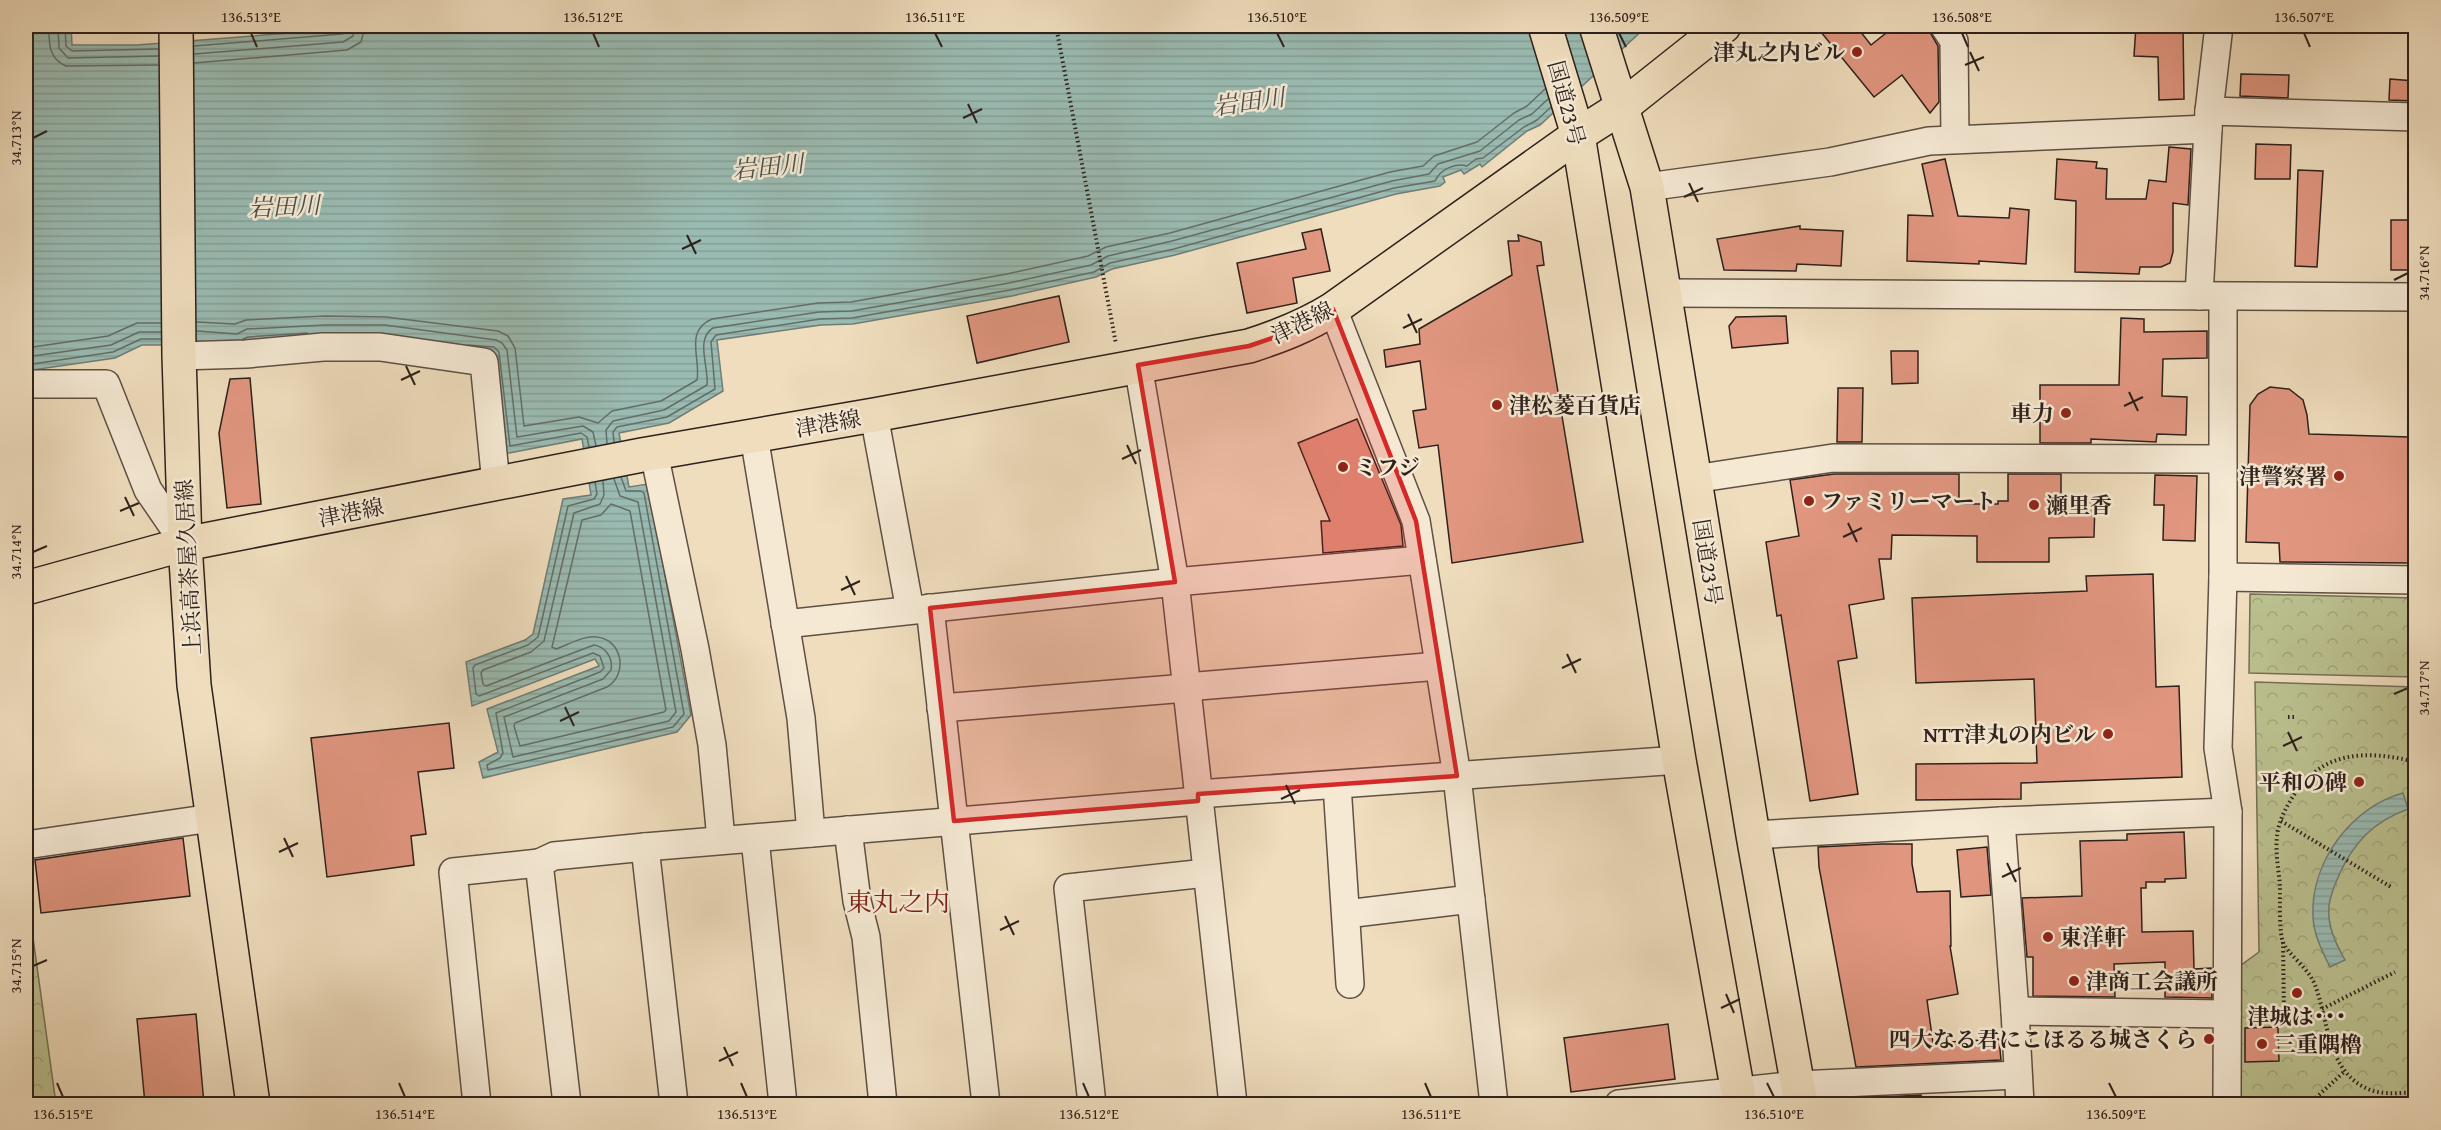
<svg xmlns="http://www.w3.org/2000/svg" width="2441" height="1130" viewBox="0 0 2441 1130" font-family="'Gentium Book Plus','Noto Serif JP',serif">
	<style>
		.park { fill: url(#park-crowns); stroke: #747056; stroke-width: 1.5 }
		.water { fill: url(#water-rules); stroke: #6f7d76; stroke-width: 1.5 }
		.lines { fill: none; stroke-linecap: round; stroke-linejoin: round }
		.shore { stroke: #646e67; stroke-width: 1.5 }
		.building { fill: #e19680; stroke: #2e211c; stroke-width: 1.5 }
		.minor-casing { stroke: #5e5044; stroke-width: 30 }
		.major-casing { stroke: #2e211c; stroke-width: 36 }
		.highway-casing { stroke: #2e211c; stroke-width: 36 }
		.path { stroke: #2e211c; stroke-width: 4; stroke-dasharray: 1.5 3; stroke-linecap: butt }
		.minor { stroke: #f5e9d4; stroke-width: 27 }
		.major { stroke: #efddbd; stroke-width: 33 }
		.highway { stroke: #efddbd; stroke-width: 33 }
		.marked { fill: #d62828; fill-opacity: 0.2; stroke: #d62828; stroke-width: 4.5; stroke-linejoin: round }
		.ticks { fill: none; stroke: #2e211c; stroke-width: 2 }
		.poi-dot { fill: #8f2418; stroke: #f5e9d4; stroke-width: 2 }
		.labels { text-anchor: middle; stroke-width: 5; stroke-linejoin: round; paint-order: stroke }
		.poi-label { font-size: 22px; font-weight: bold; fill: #2e211c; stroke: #f5e9d4; text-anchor: start }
		.street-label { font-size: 22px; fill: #2e211c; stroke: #f5e9d4 }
		.water-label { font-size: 24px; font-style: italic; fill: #4e4f49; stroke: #f5e9d4 }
		.quarter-label { font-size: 26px; fill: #7a1f14; stroke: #f5e9d4 }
		.neatline { fill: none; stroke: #2e211c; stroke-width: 2 }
		.ticks-label { font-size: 15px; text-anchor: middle; fill: #2e211c }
	</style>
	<defs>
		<pattern id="park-crowns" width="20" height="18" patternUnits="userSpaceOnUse" patternTransform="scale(1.5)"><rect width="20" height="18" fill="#bbc08f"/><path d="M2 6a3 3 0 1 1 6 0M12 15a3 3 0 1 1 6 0" fill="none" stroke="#a1a57b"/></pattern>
		<pattern id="water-rules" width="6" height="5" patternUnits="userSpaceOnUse" patternTransform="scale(1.5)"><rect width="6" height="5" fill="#9abbb2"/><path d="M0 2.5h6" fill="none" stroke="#85a098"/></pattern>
	</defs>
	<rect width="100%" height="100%" fill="#efddbd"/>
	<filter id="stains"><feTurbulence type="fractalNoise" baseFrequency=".00333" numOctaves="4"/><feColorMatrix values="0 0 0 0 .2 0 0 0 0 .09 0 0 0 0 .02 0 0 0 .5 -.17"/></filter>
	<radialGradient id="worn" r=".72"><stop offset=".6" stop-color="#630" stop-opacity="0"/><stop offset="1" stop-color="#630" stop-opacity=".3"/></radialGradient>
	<g class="park">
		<polygon points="2250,594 2415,598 2415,677 2249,673"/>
		<polygon points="2255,682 2415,687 2415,1104 2239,1104 2240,966 2259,952"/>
		<polygon points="26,887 56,1104 26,1104"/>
	</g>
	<g class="water">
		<polygon points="26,26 71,26 72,45 137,45 380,26 1647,26 1540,125 1527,131 1482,167 1480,164 1464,174 1461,170 1443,177 1445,182 1440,186 1396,194 1175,255 1112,269 1096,277 1012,296 853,324 821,325 717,340 723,391 669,423 619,433 629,487 648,484 691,715 677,732 483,778 479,762 498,752 487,709 599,666 595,659 472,706 466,662 525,640 533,634 563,499 591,495 582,439 504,454 493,353 214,345 142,345 115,358 26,371"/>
		<path d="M2403,793L2408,809C2373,822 2354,842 2339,875C2335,884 2330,896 2329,906C2327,926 2336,944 2345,960L2330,967C2322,951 2313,933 2313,915C2311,861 2352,807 2403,793Z"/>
	</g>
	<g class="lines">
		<g class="shore">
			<path d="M49,26C49,43 48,58 66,66L158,65"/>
			<polyline points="58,26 59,48 68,58 158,56"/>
			<polyline points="65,26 66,46 72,51 158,49"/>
			<polyline points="194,46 342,34 347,32 349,26"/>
			<polyline points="194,54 343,42 353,36 356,26"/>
			<polyline points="194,63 347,50 361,42 365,26"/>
			<path d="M197,322L235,324L246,320L325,316L386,317L498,331L508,336L515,348L524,426L579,417L598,423L612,411L661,401L697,380C701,358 684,331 712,319L818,303L851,302L1007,274L1088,256L1106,247L1170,233L1390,172L1423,166L1434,156L1477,142L1514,113L1527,106L1545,89"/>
			<polyline points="197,331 237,334 247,329 325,325 385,325 496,340 502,343 507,350 517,437 583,426 593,432 596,446"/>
			<polyline points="243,339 248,337 307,333"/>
			<polyline points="468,345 494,347 499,352 510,446 581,433 587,437 589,447"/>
			<polyline points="26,348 108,336 137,323 161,323"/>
			<polyline points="26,357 111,345 139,332 161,332"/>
			<polyline points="26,365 113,352 141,339 161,339"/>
			<path d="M614,442L613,432L617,427L667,417L715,389L711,342L716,335L820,319L852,318L1010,290L1094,272L1110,263L1174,249L1394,188L1435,181C1440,170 1455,162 1467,166L1476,159L1483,158L1524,127L1537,120L1551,107"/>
			<path d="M607,443L606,430L613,421L664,410L707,385C709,367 695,339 713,328L819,312L852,311L1009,283L1091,265L1108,256L1172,241L1392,181L1429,174L1438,164L1480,151L1519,120L1532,114L1548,99"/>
			<path d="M603,481L604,495L600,504L574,513L544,641L531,652L483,670L481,673L483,684L486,686L594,645C606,647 613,658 611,670L603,679L504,717L513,757L669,721L676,712L638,502L620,496L614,479"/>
			<polyline points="595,482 597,494 594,499 568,506 538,637 528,645 475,665 473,668 476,694 479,696 593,653 600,656 604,668 600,672 496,713 503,753 500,758 487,765 488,770 673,727 684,714 644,493 641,491 626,491 621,477"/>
			<path d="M611,504L630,511L666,710L664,712L520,746L514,726L515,723L607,687C628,675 623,640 597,637C584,635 568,645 556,649L552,647L582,520L601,515Z"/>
		</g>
	</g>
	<g class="building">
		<polygon points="1816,26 1856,26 1871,45 1895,26 1929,26 1931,34 1938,46 1939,102 1930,113 1902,75 1874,97"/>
		<polygon points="2136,26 2183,26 2184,99 2159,100 2158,57 2134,56"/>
		<polygon points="2241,74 2289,75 2288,98 2240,96"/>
		<polygon points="2390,79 2415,81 2415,101 2389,100"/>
		<polygon points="2256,144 2291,145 2290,179 2255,179"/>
		<polygon points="2169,147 2191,149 2188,205 2173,203 2173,252 2170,263 2161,267 2140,267 2139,274 2075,272 2076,201 2055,199 2057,159 2097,162 2096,168 2107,169 2106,199 2146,199 2149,180 2166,182"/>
		<polygon points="1945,159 1958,216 2009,218 2010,208 2029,210 2026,264 1979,261 1979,264 1907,261 1908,215 1933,216 1922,164"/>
		<polygon points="2298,170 2323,171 2317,267 2295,266"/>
		<rect x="2391" y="220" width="24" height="50"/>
		<polygon points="1800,226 1800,229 1843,231 1841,266 1797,264 1796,271 1724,270 1717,239"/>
		<polygon points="1321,229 1330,271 1293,278 1297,303 1247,313 1237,263 1306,249 1302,233"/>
		<polygon points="1518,235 1541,242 1544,265 1537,266 1583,542 1452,563 1438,445 1419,448 1413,411 1426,409 1420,361 1386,367 1384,350 1420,344 1419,329 1512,275 1508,241 1519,241"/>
		<polygon points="1059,296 1069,342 977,363 967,316"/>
		<polygon points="1786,316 1788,343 1732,348 1729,326 1736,317"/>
		<polygon points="2121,318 2144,319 2144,332 2207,331 2207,358 2163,359 2162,396 2187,397 2186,435 2157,434 2156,442 2091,439 2091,443 2040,443 2040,385 2119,385"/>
		<polygon points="1891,351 1918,351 1918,383 1892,384"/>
		<polygon points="250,378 261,504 227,508 219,433 230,379"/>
		<polygon points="2270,387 2289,389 2303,400 2307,415 2309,434 2409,437 2409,539 2411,539 2411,563 2280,562 2279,543 2246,542 2250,405 2258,394"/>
		<polygon points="1838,388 1863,388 1862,442 1837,442"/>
		<polygon points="1357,419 1401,525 1403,546 1323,553 1321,521 1330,521 1298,443"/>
		<polygon points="1834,474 1959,474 1959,504 1998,504 1998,501 2008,501 2008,474 2061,474 2061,500 2095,501 2094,537 2049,538 2049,562 1977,562 1977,536 1892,535 1891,559 1879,559 1884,599 1849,605 1857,658 1838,661 1858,794 1810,801 1781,615 1777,616 1766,542 1799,536 1790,480"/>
		<polygon points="2155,475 2197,476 2195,541 2163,540 2164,505 2154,505"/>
		<polygon points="2153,574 2156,687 2179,686 2182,777 2021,783 2021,799 1916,800 1916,764 2037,763 2034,679 1916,683 1912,598 2087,591 2086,576"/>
		<polygon points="449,723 454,768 418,772 426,834 411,836 414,865 327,877 311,738"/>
		<polygon points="2184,832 2186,878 2165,879 2165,882 2146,882 2146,888 2141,888 2142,932 2193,931 2194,969 2211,968 2212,998 2165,997 2165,962 2114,964 2115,997 2033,996 2033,957 2027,957 2022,898 2082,896 2080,841 2127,840 2127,834"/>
		<polygon points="183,838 190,896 41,913 35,860"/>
		<polygon points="1881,844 1912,844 1912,864 1917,892 1950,891 1951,946 1950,946 1958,994 1927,1000 1933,1043 1999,1039 2001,1060 1856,1067 1819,867 1818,847"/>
		<polygon points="1987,847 1991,895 1961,897 1957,850"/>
		<polygon points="196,1014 204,1104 145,1104 137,1019"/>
		<polygon points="1668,1024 1675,1079 1571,1092 1564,1038"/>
		<polygon points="2278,1027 2279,1061 2245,1062 2245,1028"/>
		<polygon points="1921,1095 1922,1104 1865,1104 1863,1098"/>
	</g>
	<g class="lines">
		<defs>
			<g id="minor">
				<polyline points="1944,26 1954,41 1955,139"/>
				<polyline points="2209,111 2416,117"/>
				<polyline points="1647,187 1830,162 1929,141 2208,129"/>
				<polyline points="1665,293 2416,297"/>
				<polyline points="2199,296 2209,111 2219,26"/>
				<polyline points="2223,297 2223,577 2218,748 2228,812 2227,1104"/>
				<polyline points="1333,309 1416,521 1457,776 1494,1104"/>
				<polyline points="179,356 246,354 323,347 380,347 484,362 496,484"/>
				<polyline points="1138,365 1175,582 1233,1104"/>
				<polyline points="26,384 106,384 148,490 185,544"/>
				<polyline points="874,415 910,610"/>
				<polyline points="754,436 801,718 811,833"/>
				<polyline points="654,453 695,649 712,745 721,839"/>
				<polyline points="1694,479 1833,458 2222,459"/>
				<polyline points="2223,577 2416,580"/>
				<polyline points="930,608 986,1104"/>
				<polyline points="785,624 1175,582 1422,560"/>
				<polyline points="1186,687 1439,666"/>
				<polyline points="941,708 1186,688"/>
				<polyline points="1337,785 1350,984"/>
				<polyline points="1198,794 1679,760"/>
				<polyline points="2001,821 2015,1011 2020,1104"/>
				<polyline points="848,830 857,901 866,937 883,1104"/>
				<polyline points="1753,835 2001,821 2228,812"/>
				<polyline points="755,839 783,1104"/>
				<polyline points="26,845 212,818"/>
				<polyline points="645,847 674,1104"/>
				<polyline points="539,863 567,1104"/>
				<polyline points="1346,914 1471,899"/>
				<polyline points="2015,1011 2227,1014"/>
				<polyline points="477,1104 453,872 539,863 554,856 645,847 1198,801"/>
				<polyline points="1092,1104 1068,888 1206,873"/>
				<polyline points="1619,1104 1798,1085 2017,1075"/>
			</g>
			<g id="major">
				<polyline points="176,26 179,356 185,544 194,685 253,1104"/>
				<path d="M26,588L185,544L642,455L874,415L1249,346C1280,336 1306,326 1333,309L1578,135"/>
			</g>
			<g id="highway">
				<polyline points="1545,26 1578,135 1679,760 1740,1104"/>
				<polyline points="1596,26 1647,187 1753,835 1801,1104"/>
				<polyline points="1578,135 1622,107 1724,26"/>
			</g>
		</defs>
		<use href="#minor" class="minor-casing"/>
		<use href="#major" class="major-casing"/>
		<use href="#highway" class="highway-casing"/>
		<g class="path">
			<polyline points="1056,26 1116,344"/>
			<polyline points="2288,717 2295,717"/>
			<path d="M2416,762C2368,750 2323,750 2294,795C2286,807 2278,822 2277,837C2275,853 2279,871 2280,887C2280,899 2279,933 2283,942C2288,955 2308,967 2315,985C2328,1019 2327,1066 2362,1086C2379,1096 2397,1093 2416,1092"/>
			<polyline points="2281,821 2391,887"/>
			<polyline points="2283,942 2284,1014"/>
			<polyline points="2322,1009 2395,972"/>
			<polyline points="2252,1014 2324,1015"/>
			<polyline points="2309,1104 2345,1071"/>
		</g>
		<use href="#minor" class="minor"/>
		<use href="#major" class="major"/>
		<use href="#highway" class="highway"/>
	</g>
	<path class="marked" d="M1333,309L1416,521L1457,776L1198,794V801L954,821L930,608L1175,582L1138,365L1249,346L1287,333Z"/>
	<path class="ticks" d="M251,33L257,47M593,33L599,47M935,33L942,47M1277,33L1284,47M1619,33L1626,47M1962,33L1968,47M2304,33L2310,47M1970,52L1979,71M1965,65L1984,57M968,104L977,123M963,118L982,109M33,138L47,131M1689,183L1698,202M1684,197L1703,188M687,235L696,254M682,249L701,240M2394,280L2408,273M1408,314L1417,333M1403,328L1422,319M406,366L415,385M401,380L420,371M2129,392L2138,411M2124,406L2143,397M1127,445L1136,464M1122,459L1141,450M125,497L134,516M120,511L139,503M1848,523L1857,542M1843,537L1862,528M33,552L47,546M846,576L855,595M841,590L860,581M1567,654L1576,673M1562,668L1581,659M2394,694L2408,688M565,707L574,726M560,721L579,712M2288,732L2297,751M2283,746L2302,737M1286,785L1295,804M1281,799L1300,790M284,838L293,857M279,852L298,843M2007,863L2016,882M2002,877L2021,868M1005,916L1014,935M1000,930L1019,921M33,966L47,960M1726,994L1734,1013M1721,1008L1740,999M724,1047L733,1066M719,1061L738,1052M57,1083L63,1097M399,1083L405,1097M741,1083L747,1097M1083,1083L1089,1097M1425,1083L1431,1097M1767,1083L1774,1097M2109,1083L2116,1097"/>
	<g class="poi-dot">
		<circle cx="1857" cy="52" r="6"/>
		<circle cx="1497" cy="405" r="6"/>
		<circle cx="2066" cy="413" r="6"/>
		<circle cx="1343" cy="467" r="6"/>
		<circle cx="2339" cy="476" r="6"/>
		<circle cx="1809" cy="501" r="6"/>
		<circle cx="2034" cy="505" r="6"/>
		<circle cx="2108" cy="734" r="6"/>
		<circle cx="2359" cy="782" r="6"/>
		<circle cx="2048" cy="937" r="6"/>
		<circle cx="2074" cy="981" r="6"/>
		<circle cx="2297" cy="993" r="6"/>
		<circle cx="2209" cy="1039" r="6"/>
		<circle cx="2262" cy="1044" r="6"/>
	</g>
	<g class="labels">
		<g class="poi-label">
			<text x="1845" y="60" text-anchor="end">津丸之内ビル</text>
			<text x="1509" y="413">津松菱百貨店</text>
			<text x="2054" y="421" text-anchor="end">車力</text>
			<text x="1355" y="475">ミフジ</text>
			<text x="2327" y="484" text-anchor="end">津警察署</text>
			<text x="1821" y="509">ファミリーマート</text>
			<text x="2046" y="513">瀬里香</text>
			<text x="2096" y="742" text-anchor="end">NTT津丸の内ビル</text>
			<text x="2347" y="790" text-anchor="end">平和の碑</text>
			<text x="2060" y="945">東洋軒</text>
			<text x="2086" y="989">津商工会議所</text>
			<text x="2297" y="1024" text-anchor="middle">津城は･･･</text>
			<text x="2197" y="1047" text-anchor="end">四大なる君にこほるる城さくら</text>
			<text x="2274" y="1052">三重隅櫓</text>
		</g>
		<g class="street-label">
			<text transform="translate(1567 103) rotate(75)" y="8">国道23号</text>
			<text transform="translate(1302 322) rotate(-26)" y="8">津港線</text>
			<text transform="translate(828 423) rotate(-10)" y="8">津港線</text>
			<text transform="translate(351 512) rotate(-11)" y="8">津港線</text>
			<text transform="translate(1708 562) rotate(81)" y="8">国道23号</text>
			<text transform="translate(188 567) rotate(-93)" y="8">上浜高茶屋久居線</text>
		</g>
		<g class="water-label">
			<text transform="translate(1249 102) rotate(-8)" y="8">岩田川</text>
			<text transform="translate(768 167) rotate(-6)" y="8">岩田川</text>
			<text transform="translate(284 207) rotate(-3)" y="8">岩田川</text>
		</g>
		<g class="quarter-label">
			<text x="898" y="911">東丸之内</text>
		</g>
	</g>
	<rect width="2441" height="1130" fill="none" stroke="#efddbd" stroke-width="66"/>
	<rect x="33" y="33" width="2375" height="1064" class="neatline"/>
	<g class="ticks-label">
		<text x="251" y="22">136.513°E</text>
		<text x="593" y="22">136.512°E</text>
		<text x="935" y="22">136.511°E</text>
		<text x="1277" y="22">136.510°E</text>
		<text x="1619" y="22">136.509°E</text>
		<text x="1962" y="22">136.508°E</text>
		<text x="2304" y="22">136.507°E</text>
		<text transform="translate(16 138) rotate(-90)" y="5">34.713°N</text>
		<text transform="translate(2424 273) rotate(-90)" y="5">34.716°N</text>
		<text transform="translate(16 552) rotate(-90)" y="5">34.714°N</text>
		<text transform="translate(2424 688) rotate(-90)" y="5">34.717°N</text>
		<text transform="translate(16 966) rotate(-90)" y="5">34.715°N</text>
		<text x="63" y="1119">136.515°E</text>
		<text x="405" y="1119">136.514°E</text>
		<text x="747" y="1119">136.513°E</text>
		<text x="1089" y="1119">136.512°E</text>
		<text x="1431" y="1119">136.511°E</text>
		<text x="1774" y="1119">136.510°E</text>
		<text x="2116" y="1119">136.509°E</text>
	</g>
	<rect width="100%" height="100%" filter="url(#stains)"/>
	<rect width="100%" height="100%" fill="url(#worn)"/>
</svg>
